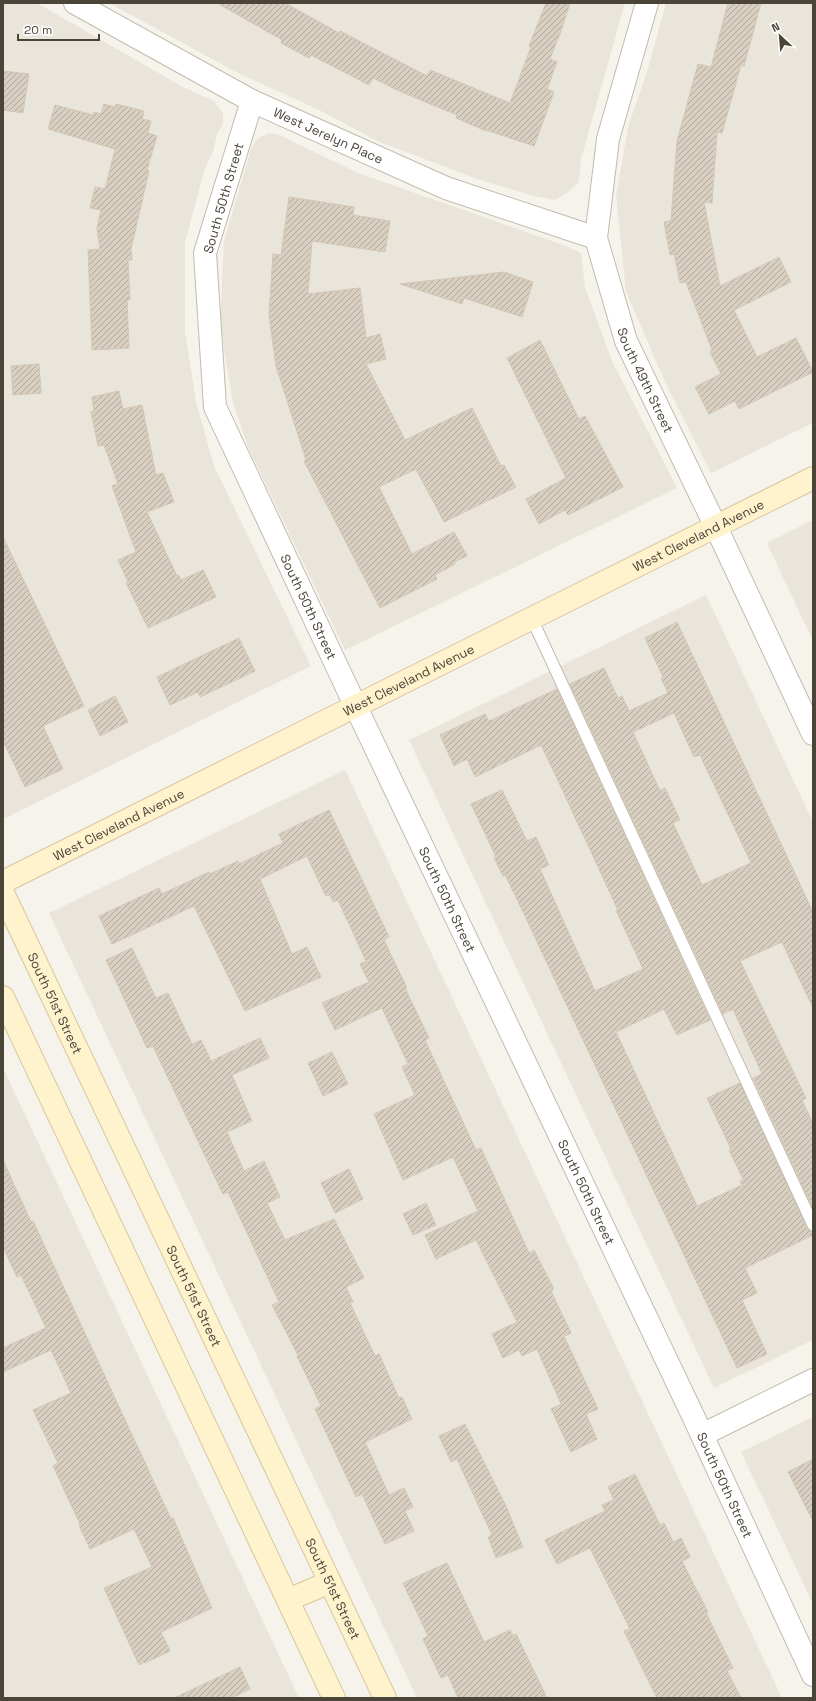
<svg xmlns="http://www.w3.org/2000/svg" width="816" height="1701" viewBox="0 0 816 1701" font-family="'Space Grotesk',sans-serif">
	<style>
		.residential { fill: #eae5da }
		.building { fill: url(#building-hatch); stroke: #d3c7b4; fill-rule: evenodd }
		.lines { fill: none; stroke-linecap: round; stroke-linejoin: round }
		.lane-casing { stroke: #c2bbae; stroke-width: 13 }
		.street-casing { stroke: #c2bbae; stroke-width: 24 }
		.secondary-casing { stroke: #d6c79b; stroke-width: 24 }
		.lane { stroke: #fff; stroke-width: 11 }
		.street { stroke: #fff; stroke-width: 22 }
		.secondary { stroke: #fff3cd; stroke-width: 22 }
		.labels { text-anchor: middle; stroke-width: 4; stroke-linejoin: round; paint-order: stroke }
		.street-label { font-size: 13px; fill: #4b4439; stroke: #fff }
	</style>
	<defs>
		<pattern id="building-hatch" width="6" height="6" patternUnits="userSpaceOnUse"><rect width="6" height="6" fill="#d8cfc1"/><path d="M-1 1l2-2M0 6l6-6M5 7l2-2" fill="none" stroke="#b1aa9e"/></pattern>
	</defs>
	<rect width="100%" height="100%" fill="#f6f3ec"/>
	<g class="residential">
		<polygon points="3,3 37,3 183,87 214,101 223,113 223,124 217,134 213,152 204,171 185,243 185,331 196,402 214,466 311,666 3,819"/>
		<polygon points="109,3 625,3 581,159 579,182 568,192 555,200 534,196 480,180 377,141 319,110 236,72"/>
		<polygon points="666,3 813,3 813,423 711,473 666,384 626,292 616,196 628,127 647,72"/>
		<polygon points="268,133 279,135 358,173 566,246 581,253 585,287 612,361 677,488 345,650 248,447 233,403 220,324 224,241 251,149 257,139"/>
		<polygon points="813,520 813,641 767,543"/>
		<polygon points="706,595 813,822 813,1340 714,1388 409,740"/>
		<polygon points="345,770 782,1698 417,1698 49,913"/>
		<polygon points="3,1068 299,1698 3,1698"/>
		<polygon points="813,1417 813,1604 741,1452"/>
	</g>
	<g class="building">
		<polygon points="217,3 285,3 339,33 340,31 427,76 430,70 510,103 531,47 529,46 546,3 570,3 561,31 550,59 557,62 547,89 554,92 534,146 486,130 486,131 456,118 457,115 399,91 373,78 369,85 311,55 309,58 281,43 282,40"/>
		<polygon points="728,3 761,3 744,66 741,65 722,133 717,132 712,203 704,202 720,286 779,257 791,282 734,310 757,357 796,338 813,372 739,409 735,401 709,414 695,387 721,374 710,352 712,350 686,282 680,283 674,254 670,255 664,222 671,221 677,141 698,64 711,67"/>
		<polygon points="3,71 29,74 23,113 3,110"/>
		<polygon points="104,104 115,107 116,104 144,111 142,119 151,121 148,133 157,136 147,170 149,171 131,249 132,260 128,260 130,300 127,300 129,348 92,350 88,250 100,249 97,228 101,210 90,208 95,187 105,189 115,149 48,129 55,105 93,115 94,112 101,114"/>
		<polygon points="289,197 354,207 353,215 390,221 385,252 312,241 308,294 360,288 366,338 380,334 386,359 366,364 405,440 472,408 501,466 504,465 516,487 444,522 416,469 379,487 412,554 454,532 467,556 454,562 455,564 435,575 437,579 380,608 304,461 306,460 276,366 269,315 273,254 281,255"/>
		<polygon points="504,272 533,282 522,317 464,298 462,304 400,284"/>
		<polygon points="540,340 579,419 585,416 623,487 568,515 565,510 539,524 526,499 566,478 507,358"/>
		<polygon points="39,364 41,393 13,395 11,366"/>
		<polygon points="119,391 123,409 142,405 156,475 163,473 174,502 147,512 177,576 179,575 181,580 203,570 216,597 148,628 126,583 128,582 118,560 136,552 112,486 118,484 104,445 98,446 91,412 94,411 92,397"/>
		<polygon points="3,537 84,706 43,726 63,769 25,787 3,741"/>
		<path d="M677,622L813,912V1008L782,942L740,961L806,1098L802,1100L813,1124V1208L753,1078L762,1074L733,1009L723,1014L570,684L604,668L618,698L622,696L629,711L668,693L661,678L663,677L645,638ZM674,713L694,757L700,755L751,863L702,885L673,823L680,820L665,788L660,791L633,732Z"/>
		<polygon points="239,638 255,671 200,697 198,692 170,705 157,677"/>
		<polygon points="557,689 710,1020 677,1035 664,1009 616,1032 697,1206 742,1185 740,1181 743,1179 729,1150 731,1149 707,1098 740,1083 807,1228 813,1232 813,1235 745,1268 757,1293 742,1300 767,1354 737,1368 516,897 505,875 503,876 494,858 496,857 471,804 502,790 527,841 536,837 549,865 540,869 595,991 643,969 616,910 618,910 554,772 541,745 475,777 467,759 454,766 440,735 485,714 489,721"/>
		<polygon points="115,696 128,722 100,736 88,710"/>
		<polygon points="329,810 389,937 384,940 406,986 406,990 429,1038 425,1040 448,1090 476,1150 481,1148 529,1253 534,1250 553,1287 553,1290 551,1291 571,1333 564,1336 598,1409 586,1414 597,1439 571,1452 551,1409 561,1404 537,1349 522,1356 519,1350 503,1358 492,1334 517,1322 476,1240 436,1259 425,1235 478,1211 453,1157 403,1180 374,1114 415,1095 402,1067 408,1064 382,1008 335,1030 322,1003 369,982 360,964 366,961 338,900 333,902 330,895 326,896 307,856 260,879 292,954 307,947 321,977 245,1011 194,906 112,944 99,916 159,888 162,894 209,872 210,874 238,861 239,864 283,843 279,834"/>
		<polygon points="132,948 156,998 168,993 192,1044 201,1040 211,1061 260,1038 269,1058 232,1075 252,1121 227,1132 244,1171 264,1161 280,1197 267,1203 285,1240 334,1219 364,1278 346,1287 353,1302 350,1303 375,1356 379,1354 399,1398 402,1397 412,1419 365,1442 389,1495 404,1488 413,1507 405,1511 414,1531 385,1544 362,1494 356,1497 315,1409 321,1406 297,1356 298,1355 272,1305 279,1302 228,1192 223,1194 153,1046 147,1048 106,960"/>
		<polygon points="332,1052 348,1084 323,1096 308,1063"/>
		<polygon points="3,1160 31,1222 33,1221 171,1519 173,1518 212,1608 161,1632 170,1651 145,1663 144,1662 139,1665 104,1588 152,1567 134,1529 90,1549 79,1525 80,1524 53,1466 58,1463 33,1410 71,1393 51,1350 3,1372 3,1348 46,1328 21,1275 17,1277 3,1247"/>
		<polygon points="349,1169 363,1199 335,1213 321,1183"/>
		<polygon points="426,1203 436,1225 413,1235 403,1214"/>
		<polygon points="465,1424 506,1506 523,1547 496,1558 488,1537 492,1535 457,1459 451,1462 439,1436"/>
		<polygon points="813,1459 813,1521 788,1472"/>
		<polygon points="635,1474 660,1525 664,1523 673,1542 681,1538 690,1557 682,1561 708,1612 706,1613 733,1668 727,1671 741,1698 657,1698 624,1631 630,1629 590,1548 557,1564 545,1540 605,1511 602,1505 614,1500 608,1487"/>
		<polygon points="447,1563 484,1642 510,1630 513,1636 516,1634 547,1698 458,1698 448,1675 441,1678 423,1639 428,1636 403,1583"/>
		<polygon points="240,1667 250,1689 232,1698 174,1698"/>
	</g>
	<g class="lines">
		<defs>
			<polyline id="lane" points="532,619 813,1225"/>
			<g id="street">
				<path id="s1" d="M75,3L252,101L446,188L596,238"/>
				<path id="s2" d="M647,3L608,139L596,238L626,341L716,527L813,734"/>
				<path id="s3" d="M252,101L205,253L215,407L356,707L695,1420L813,1675"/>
				<polyline points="702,1435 813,1380"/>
			</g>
			<g id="secondary">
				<path id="s4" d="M3,882L813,478"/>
				<path id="s5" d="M3,893L385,1698"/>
				<polyline points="3,997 334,1698"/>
				<polyline points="288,1600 330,1582"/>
			</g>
		</defs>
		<use href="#lane" class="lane-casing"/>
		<use href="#street" class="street-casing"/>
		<use href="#secondary" class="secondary-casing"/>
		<use href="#lane" class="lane"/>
		<use href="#street" class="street"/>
		<use href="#secondary" class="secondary"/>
	</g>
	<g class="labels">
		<g class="street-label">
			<text dy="5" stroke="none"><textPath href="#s1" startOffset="286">West Jerelyn Place</textPath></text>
			<text transform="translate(223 198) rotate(-74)" y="5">South 50th Street</text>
			<text dy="5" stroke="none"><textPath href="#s2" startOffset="392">South 49th Street</textPath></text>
			<text dy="5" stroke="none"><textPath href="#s4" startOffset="777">West Cleveland Avenue</textPath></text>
			<text dy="5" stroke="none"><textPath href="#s3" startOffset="534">South 50th Street</textPath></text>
			<text dy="5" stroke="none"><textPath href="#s4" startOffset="453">West Cleveland Avenue</textPath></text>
			<text dy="5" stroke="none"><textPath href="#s4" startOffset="129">West Cleveland Avenue</textPath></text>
			<text dy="5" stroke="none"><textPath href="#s3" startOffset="858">South 50th Street</textPath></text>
			<text dy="5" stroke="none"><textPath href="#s5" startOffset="122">South 51st Street</textPath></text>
			<text dy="5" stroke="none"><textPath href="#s3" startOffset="1182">South 50th Street</textPath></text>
			<text dy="5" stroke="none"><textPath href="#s5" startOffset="446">South 51st Street</textPath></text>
			<text dy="5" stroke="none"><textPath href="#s3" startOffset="1506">South 50th Street</textPath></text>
			<text dy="5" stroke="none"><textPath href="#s5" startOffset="770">South 51st Street</textPath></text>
		</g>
	</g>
	<rect width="816" height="1701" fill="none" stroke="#4b4439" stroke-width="8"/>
	<g transform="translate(780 36) rotate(334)" stroke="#ffffff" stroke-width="3" paint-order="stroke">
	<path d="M0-3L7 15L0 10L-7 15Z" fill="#4b4439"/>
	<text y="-6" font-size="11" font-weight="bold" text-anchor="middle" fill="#4b4439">N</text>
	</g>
	<path d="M18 34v6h81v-6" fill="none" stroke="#4b4439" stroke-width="2"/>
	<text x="24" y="34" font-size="12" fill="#4b4439" stroke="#ffffff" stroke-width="3" paint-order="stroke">20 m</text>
</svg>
